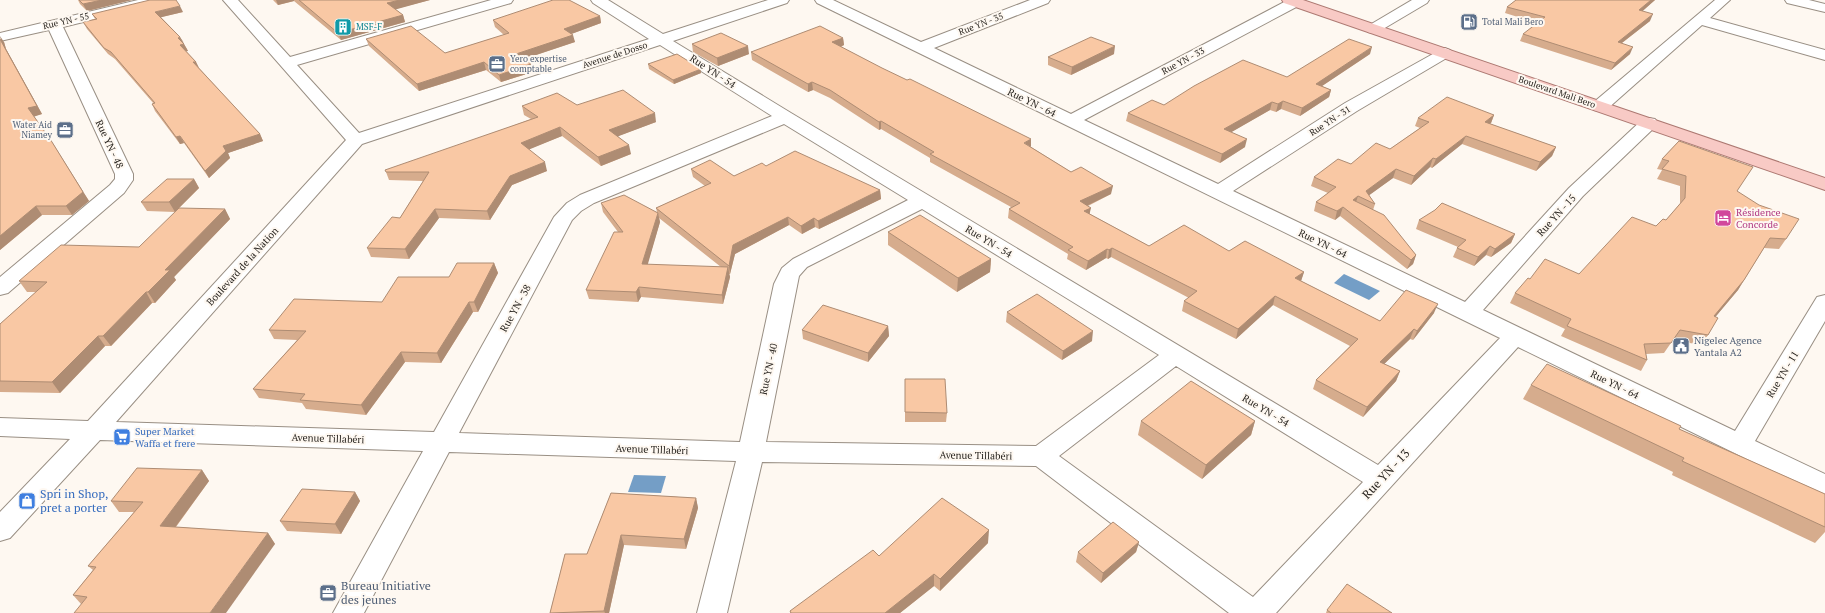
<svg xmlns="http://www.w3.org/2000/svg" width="1825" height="613" viewBox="0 0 1825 613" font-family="'PT Serif',serif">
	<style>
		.water { fill: #749ec6 }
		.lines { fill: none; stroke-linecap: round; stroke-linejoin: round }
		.street-casing { stroke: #998f84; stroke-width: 2 }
		.primary-casing { stroke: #ad7972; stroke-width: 2 }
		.street { fill: #fff; fill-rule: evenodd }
		.primary { fill: #f8cac5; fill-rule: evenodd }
		.wall { fill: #d6ac8d; fill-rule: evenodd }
		.shaded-wall { fill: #ae8c73 }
		.building { fill: #f9c8a4; stroke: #ae8c73 }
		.labels { text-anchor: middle; stroke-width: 4; stroke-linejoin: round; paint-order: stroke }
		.far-street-label { font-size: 9px; fill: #292520; stroke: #fef8f1 }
		.far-service-label { font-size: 9px; fill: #4e5e75; stroke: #fef8f1; text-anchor: start }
		.far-culture-label { font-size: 9px; fill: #0d838f; stroke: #fef8f1; text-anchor: start }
		.street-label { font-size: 10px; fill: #292520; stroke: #fef8f1 }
		.hotel-label { font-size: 10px; fill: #b23c85; stroke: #fef8f1; text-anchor: start }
		.service-label { font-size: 10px; fill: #4e5e75; stroke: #fef8f1; text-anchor: start }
		.shop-label { font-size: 10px; fill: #366cbe; stroke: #fef8f1; text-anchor: start }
		.near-street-label { font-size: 12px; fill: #292520; stroke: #fef8f1 }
		.near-shop-label { font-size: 12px; fill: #366cbe; stroke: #fef8f1; text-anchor: start }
		.near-service-label { font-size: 12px; fill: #4e5e75; stroke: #fef8f1; text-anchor: start }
	</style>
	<rect width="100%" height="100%" fill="#fef8f1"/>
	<g class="water">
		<polygon points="1344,274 1380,291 1369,300 1334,283"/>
		<polygon points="634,475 666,476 661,493 628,492"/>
	</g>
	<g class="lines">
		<defs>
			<g id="street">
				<polygon points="138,0 163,0 161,3 63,27 133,174 133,180 124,193 8,293 0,295 0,277 110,185 115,179 115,174 49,30 0,41 0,33"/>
				<path d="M223,0H238L290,57L491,0H513L511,3L297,65L359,133L649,39L593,3L591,0H608L663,34L768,0H789L787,3L673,41L791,113L1378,465L1500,338L817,3L815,0H833L921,42L1030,0H1050L1048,3L934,48L1071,114L1288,0H1301L1302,2L1300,5L1084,120L1218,184L1345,103L1440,50L1445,48L1450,50L1453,53L1450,56L1357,111L1233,191L1465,302L1569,188L1643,119L1649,118L1655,119L1658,123L1655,127L1583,196L1483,310L1735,431L1817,297L1825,295V321L1755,441L1825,474V496L1816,493L1518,347L1276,613H1229L1036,466L762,462L727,613H697L736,461L449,452L364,613H333L423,451L100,440L10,538L0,541V512L70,439L0,436V418L88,421L346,140ZM660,45L772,116L580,195L567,203L554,217L434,432L116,422L362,144ZM784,124L908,200L793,259L782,268L774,284L740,442L459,433L572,220L581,211L594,203ZM922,209L1159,355L1036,446L766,442L799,276L807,267ZM1176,366L1363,482L1253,597L1059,456Z"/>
				<polygon points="1412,0 1429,0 1427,3 1378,32 1373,33 1368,32 1366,29 1368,26"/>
				<polygon points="1715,0 1730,0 1710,18 1825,50 1825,60 1702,25 1606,110 1600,111 1594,110 1592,106 1594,102"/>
				<polygon points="1785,0 1809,0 1825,4 1825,12 1787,3"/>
			</g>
			<polygon id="primary" points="1282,0 1303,0 1825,178 1825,190 1284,3"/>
		</defs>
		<use href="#street" class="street-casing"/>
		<use href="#primary" class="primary-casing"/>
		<use href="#street" class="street"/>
		<use href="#primary" class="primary"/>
	</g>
	<g class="wall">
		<polygon points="78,0 132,0 87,11 80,4"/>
		<polygon points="273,0 430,0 395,9 403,15 405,22 341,40 294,1 278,5"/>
		<polygon points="1516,0 1655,0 1642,11 1650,21 1622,43 1630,54 1611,70 1520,41 1523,34 1537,23 1505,13 1507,7"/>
		<polygon points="183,12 161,17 180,37 188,51 186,51 196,62 199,68 260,134 263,141 228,153 230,158 209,178 184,143 180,144 155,111 152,104 154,104 115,59 108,54 87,29 83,22 95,19 92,14"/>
		<polygon points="600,16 601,23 571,34 575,42 524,59 531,64 533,72 501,82 486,70 419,91 369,46 366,39 445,53 504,35 495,27 493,20"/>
		<polygon points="843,38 844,45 841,47 1031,147 1071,172 1111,194 1088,206 1090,214 1149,246 1229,251 1304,272 1301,281 1380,321 1434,313 1413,340 1410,339 1384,364 1400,371 1396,381 1363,417 1313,389 1316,380 1350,346 1273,305 1236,339 1182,311 1184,301 1189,298 1111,257 1108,259 1106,258 1086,270 1067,259 1068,254 1008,218 1009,209 1011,207 930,162 930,158 881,129 879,130 830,98 813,90 808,92 752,60 751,52"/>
		<polygon points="4,42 6,49 42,114 34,116 89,201 72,215 42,215 0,250"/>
		<polygon points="692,44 749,54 718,66 693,52"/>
		<polygon points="1114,54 1071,75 1048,65 1048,57"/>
		<polygon points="1370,54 1322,86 1331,90 1329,97 1300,116 1281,109 1276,112 1270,110 1231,132 1245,147 1220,163 1126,121 1128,113 1164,105 1287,77"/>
		<polygon points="648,64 701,73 674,84 649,69"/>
		<polygon points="577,105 656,122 618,136 631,154 601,166 562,136 529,149 547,171 512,185 490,220 439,218 409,259 371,257 367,248 400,218 423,181 389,180 386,172 531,119 524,115 522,106"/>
		<polygon points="1494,115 1491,123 1490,124 1556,147 1552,156 1536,171 1462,144 1432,168 1430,167 1411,185 1393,178 1369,195 1375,204 1373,210 1416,255 1413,264 1407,269 1340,216 1335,220 1314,211 1316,202 1328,193 1311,186 1314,177 1351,164 1390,149 1420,128 1415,126 1418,118"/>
		<polygon points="1679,141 1737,192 1786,239 1779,249 1764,248 1738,290 1715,317 1708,335 1701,345 1673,340 1664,353 1646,354 1647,360 1641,371 1561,336 1565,329 1510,303 1515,293 1530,279 1579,274 1666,220 1680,204 1680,186 1657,179 1662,170 1657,169 1662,159"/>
		<path d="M766,166L880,190L881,199L819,229L815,227L802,234L789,225L735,254L730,274H729L730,277L723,304L641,297L638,302L589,299L586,290L618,232L603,212L601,203L657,212L656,208L705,186L693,177L691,169L734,176ZM659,218L721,267L647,265L660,222Z"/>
		<polygon points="194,179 199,188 175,212 147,211 141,202"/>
		<polygon points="225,209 230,219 174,277 176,280 155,303 152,303 111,346 105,346 60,393 0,392 0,324 36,292 27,292 19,281 139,247"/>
		<polygon points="1419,220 1515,234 1511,243 1491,257 1486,255 1474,266 1453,257 1457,248 1458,247 1416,229"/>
		<polygon points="888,232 991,259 990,272 957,292 888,245"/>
		<polygon points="494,263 498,273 478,312 473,312 441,363 405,362 366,415 306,409 302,403 259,398 253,389 297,340 274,339 269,330 382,302 449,277"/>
		<polygon points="1007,312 1092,341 1062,360 1006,322"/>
		<polygon points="888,326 889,336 868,362 803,339 802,330"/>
		<polygon points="905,379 947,413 946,422 905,422"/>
		<polygon points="1531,385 1679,429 1825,494 1825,532 1815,543 1672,475 1673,472 1523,399"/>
		<polygon points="1141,421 1255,421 1251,435 1202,479 1138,435"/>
		<polygon points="202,470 209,481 176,527 268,533 275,544 81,604 73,595 93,570 88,566 134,512 119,512 111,501"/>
		<polygon points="355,492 360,501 341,534 287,531 280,521"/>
		<polygon points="611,493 696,498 698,508 686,549 624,545 609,613 550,613 565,554 587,554"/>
		<polygon points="1139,542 1136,552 1101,583 1076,562 1078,552"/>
		<polygon points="988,543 940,591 934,586 900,613 790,613 790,611 879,556"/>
		<polygon points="1327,610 1392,613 1326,613"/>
	</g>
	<g class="shaded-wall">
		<polygon points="102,0 132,0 87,11 83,4"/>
		<polygon points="276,0 294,0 294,1 278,5"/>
		<polygon points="400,0 430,0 390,11 387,3"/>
		<polygon points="1651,0 1655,0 1636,17 1639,10"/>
		<polygon points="180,6 183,12 158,18 155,12"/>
		<polygon points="1653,14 1650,21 1614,49 1618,42"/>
		<polygon points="403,15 405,22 341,40 338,33"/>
		<polygon points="600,16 601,23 566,36 564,29"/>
		<polygon points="573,35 575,42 518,61 516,54"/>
		<polygon points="0,36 4,42 6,49 42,114 33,117 28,108 1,41"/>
		<polygon points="180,37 184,43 178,38"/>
		<polygon points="843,38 844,45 832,50 832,42"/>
		<polygon points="184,44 188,51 183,52 180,45"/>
		<polygon points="748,46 749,54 718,66 717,58"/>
		<polygon points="1115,46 1114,54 1071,75 1072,67"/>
		<polygon points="1372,47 1370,54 1313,92 1316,84"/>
		<polygon points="1633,47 1630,54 1611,70 1615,63"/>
		<polygon points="193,62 196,62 199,68"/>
		<polygon points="484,62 486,70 419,91 417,84"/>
		<polygon points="531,64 533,72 501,82 499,75"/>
		<polygon points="701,69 701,73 674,84 673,80"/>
		<polygon points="812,82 813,90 808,92 808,84"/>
		<polygon points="1331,90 1329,97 1300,116 1302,108"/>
		<polygon points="1283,101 1281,109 1276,112 1278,104"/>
		<polygon points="1272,102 1270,110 1223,137 1224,129"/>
		<polygon points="655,113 656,122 611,139 609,130"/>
		<polygon points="1494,115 1491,123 1481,131 1485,122"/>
		<polygon points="881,121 881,129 879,130 879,122"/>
		<polygon points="560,127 562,136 523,152 521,143"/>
		<polygon points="260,134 263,141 228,153 230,158 209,178 205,171 223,146"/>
		<polygon points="180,136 184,143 180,144 176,137"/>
		<polygon points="1466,136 1462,144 1432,168 1436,159"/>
		<polygon points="1031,139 1031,147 1024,143"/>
		<polygon points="1247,139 1245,147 1220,163 1222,154"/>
		<polygon points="52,142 89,201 72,215 66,206"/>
		<polygon points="629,145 631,154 601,166 598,157"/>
		<polygon points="1556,147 1552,156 1536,171 1540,162"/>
		<polygon points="1433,158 1430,167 1411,185 1414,176"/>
		<polygon points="545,162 547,171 512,185 490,220 487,211 510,176"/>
		<polygon points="1396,169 1393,178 1364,199 1366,191"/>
		<polygon points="194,179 199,188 175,212 169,202"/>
		<polygon points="1113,186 1111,194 1078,210 1080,201"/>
		<polygon points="880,190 881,199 819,229 818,221"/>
		<polygon points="1358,196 1355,205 1353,200"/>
		<polygon points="36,206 42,215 0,250 0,236"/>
		<polygon points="1343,207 1340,216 1335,220 1337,211"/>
		<polygon points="1091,208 1089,216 1084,211"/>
		<polygon points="225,209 230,219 174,277 176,280 155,303 148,292 165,270"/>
		<polygon points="435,209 439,218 409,259 405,249"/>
		<polygon points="658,213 660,222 645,274 642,264"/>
		<polygon points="788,217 789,225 735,254 730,274 729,266 733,245"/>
		<polygon points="814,218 815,227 802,234 801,226"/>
		<polygon points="1515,234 1511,243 1491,257 1495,249"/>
		<polygon points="1490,246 1486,255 1474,266 1478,257"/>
		<polygon points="1112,248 1111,257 1108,259 1109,250"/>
		<polygon points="1107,249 1106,258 1086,270 1088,261"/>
		<polygon points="1416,255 1413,264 1407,269 1411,260"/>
		<polygon points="991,259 990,272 957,292 958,278"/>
		<polygon points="494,263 498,273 478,312 474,302"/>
		<polygon points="728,267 730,277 723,304 722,295"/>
		<polygon points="1304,272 1301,281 1295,278"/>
		<polygon points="1744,280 1738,290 1707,327 1714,316"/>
		<polygon points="639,287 641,297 638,302 636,292"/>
		<polygon points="146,292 152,303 111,346 103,336"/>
		<polygon points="1275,296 1273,305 1236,339 1238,329"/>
		<polygon points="469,302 473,312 441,363 437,353"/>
		<polygon points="1438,304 1434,313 1413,340 1417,331"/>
		<polygon points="888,326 889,336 868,362 868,353"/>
		<polygon points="1414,329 1410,339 1377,371 1380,362"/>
		<polygon points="1093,331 1092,341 1062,360 1063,351"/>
		<polygon points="98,336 105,346 60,393 52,382"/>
		<polygon points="401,352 405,362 366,415 361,405"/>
		<polygon points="1400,371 1396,381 1363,417 1367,407"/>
		<polygon points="1255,421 1251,435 1202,479 1206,465"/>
		<polygon points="202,470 209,481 168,537 160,526"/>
		<polygon points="355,492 360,501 341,534 335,524"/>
		<polygon points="696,498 698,508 686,549 684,539"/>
		<polygon points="989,530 988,543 940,591 940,579"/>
		<polygon points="268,533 275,544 226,613 210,613"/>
		<polygon points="621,535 624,545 609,613 605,613 604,611"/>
		<polygon points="1139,542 1136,552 1101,583 1103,573"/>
		<polygon points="934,574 934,586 900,613 885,613"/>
	</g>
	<g class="building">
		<polygon points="79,0 102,0 83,4"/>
		<polygon points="150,0 176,0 180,6 155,12 180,37 178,38 184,44 180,45 196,62 193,62 260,134 223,146 226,151 205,171 180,136 176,137 152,104 155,103 111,52 104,48 83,22 97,19 92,14"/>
		<polygon points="299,0 400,0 387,3 403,15 338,33"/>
		<polygon points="553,0 569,0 600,16 564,29 573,35 516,54 531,64 499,75 484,62 417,84 366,39 411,26 445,53 509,33 493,20"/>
		<polygon points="1516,0 1651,0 1639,10 1653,14 1618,42 1633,47 1615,63 1523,34 1545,17 1507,7"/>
		<polygon points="820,26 843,38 832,42 882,68 907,80 910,79 1031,139 1024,143 1071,172 1081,167 1113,186 1080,201 1091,208 1084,211 1149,246 1184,225 1229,251 1245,241 1304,272 1295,278 1380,321 1406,290 1438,304 1417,331 1414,329 1380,362 1400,371 1367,407 1316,380 1358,339 1275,296 1238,329 1184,301 1197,291 1112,248 1109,250 1107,249 1088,261 1068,250 1073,247 1009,209 1020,203 930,154 934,152 881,121 879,122 830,90 812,82 808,84 751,52"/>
		<polygon points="721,33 748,46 717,58 692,44"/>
		<polygon points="1091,37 1115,46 1072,67 1048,57"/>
		<polygon points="0,39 1,41 37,106 28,108 52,142 83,192 66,206 36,206 0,236"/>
		<polygon points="1349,39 1372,47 1316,84 1331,90 1302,108 1283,101 1278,104 1272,102 1224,129 1247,139 1222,154 1128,113 1152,100 1164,105 1194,86 1243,60 1287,77"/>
		<polygon points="677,54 701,69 673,80 648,64"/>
		<polygon points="623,90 655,113 609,130 629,145 598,157 560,127 521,143 545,162 510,176 487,211 435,209 405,249 367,248 392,217 400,218 429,172 386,172 385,170 538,117 522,106 557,93 577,105"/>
		<polygon points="1447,97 1494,115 1485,122 1556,147 1540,162 1466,136 1436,159 1433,158 1414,176 1396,169 1366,191 1375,204 1358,196 1353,200 1384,215 1416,255 1411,260 1343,207 1337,211 1316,202 1336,187 1314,177 1338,159 1351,164 1376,143 1390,149 1429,122 1418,118"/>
		<polygon points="1679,141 1753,167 1737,191 1759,205 1799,219 1786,239 1770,238 1744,280 1714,316 1718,318 1708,335 1680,330 1671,343 1644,344 1647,360 1567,326 1571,319 1515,293 1528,278 1530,279 1545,259 1579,274 1632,217 1656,226 1663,219 1666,220 1685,198 1686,176 1662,169 1669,161 1662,159"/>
		<polygon points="795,151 880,190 818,221 814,218 801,226 788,217 733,245 729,266 656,208 711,183 691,169 710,160 734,176 762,163 766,166"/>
		<polygon points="167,179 194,179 169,202 141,202"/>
		<polygon points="624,195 658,213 642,264 728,267 722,295 639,287 636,292 586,290 614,232 623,232 601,203"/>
		<polygon points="1442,203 1515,234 1495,249 1490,246 1478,257 1457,248 1466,240 1419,220 1435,210"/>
		<polygon points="179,208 225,209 165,270 170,270 148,292 146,292 103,336 98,336 52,382 0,381 0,324 47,282 19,281 61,245 139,247"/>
		<polygon points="920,215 991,259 958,278 888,232"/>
		<polygon points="457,263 494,263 474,302 469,302 437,353 401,352 361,405 300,400 305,394 253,389 306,331 269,330 294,299 382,302 398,277 449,277"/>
		<polygon points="1037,294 1093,331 1063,351 1007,312"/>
		<polygon points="823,305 888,326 868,353 802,330"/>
		<polygon points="1547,364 1681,426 1679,429 1825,494 1825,527 1682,461 1684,458 1531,385"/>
		<polygon points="905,379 945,379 947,413 905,412"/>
		<polygon points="1191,381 1255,421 1206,465 1141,421"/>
		<polygon points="137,468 202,470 160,526 268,533 210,613 74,613 87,597 73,595 96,567 88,566 143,502 111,501"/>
		<polygon points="302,489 355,492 335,524 280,521"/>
		<polygon points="611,493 696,498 684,539 621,535 604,611 550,613 565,554 587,554"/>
		<polygon points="942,498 989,530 940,579 934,574 885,613 791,613 790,611 873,550 879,556"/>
		<polygon points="1113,522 1139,542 1103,573 1078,552"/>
		<polygon points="1347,584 1392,613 1331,613 1327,610"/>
	</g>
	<defs>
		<symbol id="fuel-square" viewBox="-11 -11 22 22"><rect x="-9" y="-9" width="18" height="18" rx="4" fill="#5c6f8a" stroke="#fef8f1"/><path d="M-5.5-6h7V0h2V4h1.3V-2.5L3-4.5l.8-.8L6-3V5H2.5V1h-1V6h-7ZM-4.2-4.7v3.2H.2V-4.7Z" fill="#fff"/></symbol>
		<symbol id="building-square" viewBox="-11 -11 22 22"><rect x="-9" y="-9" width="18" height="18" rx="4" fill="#0f9aa8" stroke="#fef8f1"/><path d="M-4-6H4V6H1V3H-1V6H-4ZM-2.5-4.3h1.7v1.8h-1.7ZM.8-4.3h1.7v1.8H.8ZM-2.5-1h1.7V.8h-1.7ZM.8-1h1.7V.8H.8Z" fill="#fff"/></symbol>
		<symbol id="office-square" viewBox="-11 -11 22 22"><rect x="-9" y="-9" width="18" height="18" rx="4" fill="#5c6f8a" stroke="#fef8f1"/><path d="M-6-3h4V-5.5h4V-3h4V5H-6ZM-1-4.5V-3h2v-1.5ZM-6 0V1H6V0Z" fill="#fff"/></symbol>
		<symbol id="hotel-square" viewBox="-11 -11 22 22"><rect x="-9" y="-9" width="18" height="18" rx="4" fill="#d1479c" stroke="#fef8f1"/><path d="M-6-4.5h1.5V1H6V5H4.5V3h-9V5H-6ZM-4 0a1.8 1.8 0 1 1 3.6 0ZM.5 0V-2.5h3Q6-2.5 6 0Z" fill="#fff"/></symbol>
		<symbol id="civic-square" viewBox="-11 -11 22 22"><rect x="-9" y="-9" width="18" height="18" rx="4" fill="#5c6f8a" stroke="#fef8f1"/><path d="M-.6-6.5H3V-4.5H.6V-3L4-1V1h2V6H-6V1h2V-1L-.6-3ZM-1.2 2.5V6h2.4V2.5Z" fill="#fff"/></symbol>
		<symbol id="supermarket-square" viewBox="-11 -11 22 22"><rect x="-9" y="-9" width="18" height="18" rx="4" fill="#3f7fe0" stroke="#fef8f1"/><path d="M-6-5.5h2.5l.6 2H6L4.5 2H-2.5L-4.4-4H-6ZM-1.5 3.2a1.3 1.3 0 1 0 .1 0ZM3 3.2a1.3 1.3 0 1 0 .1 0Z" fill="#fff"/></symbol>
		<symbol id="shop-square" viewBox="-11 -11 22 22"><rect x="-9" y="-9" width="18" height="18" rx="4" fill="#3f7fe0" stroke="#fef8f1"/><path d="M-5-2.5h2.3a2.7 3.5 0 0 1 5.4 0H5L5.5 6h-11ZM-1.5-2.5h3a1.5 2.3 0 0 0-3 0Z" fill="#fff"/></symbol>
	</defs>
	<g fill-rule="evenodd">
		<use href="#fuel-square" x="1459" y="12" width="20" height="20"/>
		<use href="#building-square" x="333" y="17" width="20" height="20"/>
		<use href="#office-square" x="487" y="54" width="20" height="20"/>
		<use href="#office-square" x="55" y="120" width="20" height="20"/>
		<use href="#hotel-square" x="1713" y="208" width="20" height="20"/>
		<use href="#civic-square" x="1671" y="336" width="20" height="20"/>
		<use href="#supermarket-square" x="112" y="427" width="20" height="20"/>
		<use href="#shop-square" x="17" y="491" width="20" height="20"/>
		<use href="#office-square" x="318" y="583" width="20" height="20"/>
	</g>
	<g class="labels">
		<g class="far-street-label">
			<text transform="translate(66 21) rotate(-13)" y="3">Rue YN - 55</text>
			<text transform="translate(981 24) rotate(-21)" y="3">Rue YN - 35</text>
			<text transform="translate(615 55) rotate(-18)" y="3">Avenue de Dosso</text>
			<text transform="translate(1183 61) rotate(-28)" y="3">Rue YN - 33</text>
			<text transform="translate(1557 92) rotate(19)" y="3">Boulevard Mali Bero</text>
			<text transform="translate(1330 121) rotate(-33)" y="3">Rue YN - 31</text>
		</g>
		<g class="far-service-label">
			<text x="1482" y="25">Total Mali Bero</text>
			<text x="510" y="62">Yero expertise<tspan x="510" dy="10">comptable</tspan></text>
			<text x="52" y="128" text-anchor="end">Water Aid<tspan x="52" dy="10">Niamey</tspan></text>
		</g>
		<g class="far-culture-label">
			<text x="356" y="30">MSF-F</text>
		</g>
		<g class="street-label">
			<text transform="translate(713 71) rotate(33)" y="4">Rue YN - 54</text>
			<text transform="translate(1032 102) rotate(26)" y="4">Rue YN - 64</text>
			<text transform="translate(110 144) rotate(65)" y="4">Rue YN - 48</text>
			<text transform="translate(1556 215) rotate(-48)" y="4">Rue YN - 15</text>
			<text transform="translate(989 241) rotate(31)" y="4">Rue YN - 54</text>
			<text transform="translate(1323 243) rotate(26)" y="4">Rue YN - 64</text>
			<text transform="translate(242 266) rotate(-48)" y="4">Boulevard de la Nation</text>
			<text transform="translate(515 308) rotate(-61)" y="4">Rue YN - 38</text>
			<text transform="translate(768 369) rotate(-78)" y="4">Rue YN - 40</text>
			<text transform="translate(1782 374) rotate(-59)" y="4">Rue YN - 11</text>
			<text transform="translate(1615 384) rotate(26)" y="4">Rue YN - 64</text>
			<text transform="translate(1266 410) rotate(31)" y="4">Rue YN - 54</text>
			<text transform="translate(328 438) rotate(2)" y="4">Avenue Tillabéri</text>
			<text transform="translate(652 449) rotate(2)" y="4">Avenue Tillabéri</text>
			<text transform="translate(976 455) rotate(1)" y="4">Avenue Tillabéri</text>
		</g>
		<g class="hotel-label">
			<text x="1736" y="216">Résidence<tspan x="1736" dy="12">Concorde</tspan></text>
		</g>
		<g class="service-label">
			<text x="1694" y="344">Nigelec Agence<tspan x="1694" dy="12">Yantala A2</tspan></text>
		</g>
		<g class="shop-label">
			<text x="135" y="435">Super Market<tspan x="135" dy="12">Waffa et frere</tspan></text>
		</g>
		<g class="near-street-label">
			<text transform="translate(1386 474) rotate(-47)" y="4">Rue YN - 13</text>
		</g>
		<g class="near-shop-label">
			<text x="40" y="498">Spri in Shop,<tspan x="40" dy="14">pret a porter</tspan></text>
		</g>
		<g class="near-service-label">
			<text x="341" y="590">Bureau Initiative<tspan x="341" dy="14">des jeunes</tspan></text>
		</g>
	</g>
</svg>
